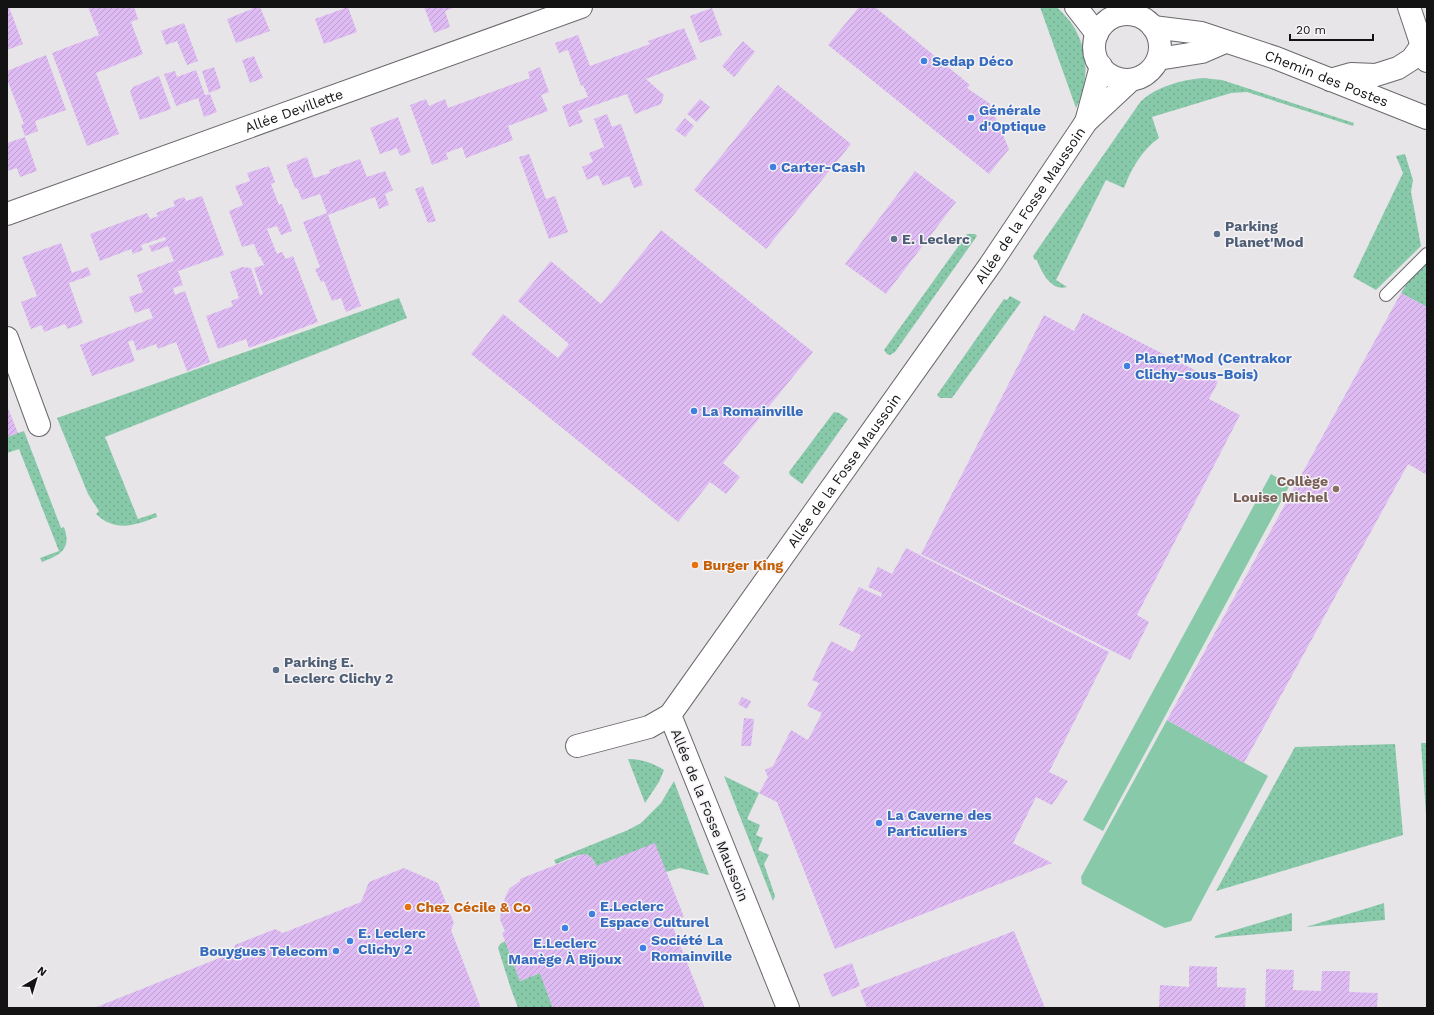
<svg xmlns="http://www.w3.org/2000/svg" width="1434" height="1015" viewBox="0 0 1434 1015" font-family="'Work Sans',sans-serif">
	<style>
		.grass { fill: url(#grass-dots) }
		.green { fill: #88c9aa }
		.building { fill: url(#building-hatch) }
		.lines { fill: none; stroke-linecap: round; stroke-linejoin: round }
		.lane-casing { stroke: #6a686c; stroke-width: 14 }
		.street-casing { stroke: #6a686c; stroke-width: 24 }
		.secondary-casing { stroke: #6a686c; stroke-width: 24 }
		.lane { stroke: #fff; stroke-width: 12 }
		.street { stroke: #fff; stroke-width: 22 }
		.secondary { stroke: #fff; stroke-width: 22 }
		.shop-dot { fill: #3f7fe0; stroke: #f5f3f6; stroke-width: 1.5 }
		.service-dot { fill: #5c6f8a; stroke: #f5f3f6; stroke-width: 1.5 }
		.education-dot { fill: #8d6e63; stroke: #f5f3f6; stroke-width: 1.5 }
		.food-dot { fill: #e8710a; stroke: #f5f3f6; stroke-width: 1.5 }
		.labels { text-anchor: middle; stroke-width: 3; stroke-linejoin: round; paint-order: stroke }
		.shop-label { font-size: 14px; font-weight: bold; fill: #366cbe; stroke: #f5f3f6; text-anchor: start }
		.street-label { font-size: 14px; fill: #141314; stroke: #f5f3f6 }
		.service-label { font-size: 14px; font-weight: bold; fill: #4e5e75; stroke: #f5f3f6; text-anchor: start }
		.education-label { font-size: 14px; font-weight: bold; fill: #785e54; stroke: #f5f3f6; text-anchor: end }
		.food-label { font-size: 14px; font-weight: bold; fill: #c56008; stroke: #f5f3f6; text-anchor: start }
	</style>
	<defs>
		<pattern id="grass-dots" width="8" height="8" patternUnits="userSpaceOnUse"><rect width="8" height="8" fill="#88c9aa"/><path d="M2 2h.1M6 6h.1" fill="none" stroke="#74ac91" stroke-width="1.8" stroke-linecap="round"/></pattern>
		<pattern id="building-hatch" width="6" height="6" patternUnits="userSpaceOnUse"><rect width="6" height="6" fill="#debbf2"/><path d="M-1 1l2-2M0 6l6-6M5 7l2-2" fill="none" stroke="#bea0cf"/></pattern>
	</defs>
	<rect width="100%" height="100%" fill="#e8e5e9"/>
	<g class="grass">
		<path d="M1040,7C1045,7 1052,6 1056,7C1061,10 1065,16 1069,20C1088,44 1091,81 1076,108Z"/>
		<path d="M1203,78L1222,80L1354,123L1353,126L1247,92L1231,93L1152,117L1159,138C1142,150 1131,169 1124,188L1106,180L1056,280L1067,287C1052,292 1041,272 1037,260H1035L1033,256L1141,101C1158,86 1181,80 1203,78Z"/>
		<polygon points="1405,154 1413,180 1411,192 1421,246 1376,290 1353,277 1403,173 1396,156"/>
		<polygon points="967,234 975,234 977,236 895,352 890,355 887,354 884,350"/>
		<polygon points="1427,263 1427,307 1401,293 1412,276"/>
		<polygon points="1010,296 1021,302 952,398 940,398 937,395 1004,299 1007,300"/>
		<path d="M399,298L407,318L105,437L138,519L156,513L157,517C135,525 116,533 96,514L99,511L88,494L57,418Z"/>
		<polygon points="834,412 839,413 848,419 802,484 790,475 789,472"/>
		<path d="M24,431L61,528L64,527C72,549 60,555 42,562L40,558L59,551L19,449L7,453V437Z"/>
		<polygon points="1421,743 1427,743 1427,828"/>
		<polygon points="1395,744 1403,835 1216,891 1295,747"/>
		<path d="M628,759C641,759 653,763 664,770L659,782L645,803Z"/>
		<polygon points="724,776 759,793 747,819 760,825 756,835 763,838 758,850 769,855 764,864 775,896 773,901"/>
		<path d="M674,781L709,875L680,868L666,872L596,866C590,845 569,859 556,864L554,860L628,830L641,823L661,803Z"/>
		<polygon points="1384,903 1385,920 1306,927"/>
		<polygon points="1292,913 1292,931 1215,938 1215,936"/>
		<polygon points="505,941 520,981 540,973 553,1008 518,1008 511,989 498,948 500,944"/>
	</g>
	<g class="green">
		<polygon points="1271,474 1290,485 1103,831 1083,820"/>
		<polygon points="1167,720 1268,776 1191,921 1165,928 1082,884 1081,877"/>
	</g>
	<g class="building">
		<polygon points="7,7 9,7 23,44 7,50"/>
		<polygon points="88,7 134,7 138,19 131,22 143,54 96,73 119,134 87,146 52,53 99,35"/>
		<polygon points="252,7 260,7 270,31 236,43 227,19 252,9"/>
		<polygon points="348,7 357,32 324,44 315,19"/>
		<polygon points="424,7 456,7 445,11 450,27 434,33"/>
		<polygon points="859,7 875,7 970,85 967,88 989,103 1009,149 989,174 828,45"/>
		<polygon points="712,8 722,35 700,43 690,16"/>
		<polygon points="184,23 198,61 187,65 177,41 166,45 161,31"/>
		<polygon points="684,28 697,59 646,79 664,95 661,104 635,114 627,94 578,111 583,122 569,127 562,106 588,97 583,85 581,86 568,50 559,53 555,43 578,35 590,66 650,44 648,41"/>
		<polygon points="743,41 755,52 734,77 722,66"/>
		<polygon points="46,55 66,110 35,121 38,131 25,136 21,125 24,124 7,79 7,71"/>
		<polygon points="254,56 263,78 250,83 242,60"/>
		<polygon points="214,67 221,88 209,93 202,71"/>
		<polygon points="540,67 549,92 541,95 548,111 508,126 513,140 466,158 462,147 446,153 448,159 432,165 410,105 426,99 429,106 445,99 448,108 530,78 528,72"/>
		<polygon points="196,70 205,95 210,94 217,112 204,117 198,98 176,106 164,74 175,71 177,77"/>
		<polygon points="159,76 171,109 140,120 130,92 133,87"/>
		<polygon points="778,85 851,144 766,249 694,190"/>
		<polygon points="700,99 710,107 697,122 687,114"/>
		<polygon points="607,114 612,127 621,124 643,185 634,188 629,176 603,186 598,175 587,180 582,167 593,162 589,153 604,147 594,119"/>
		<polygon points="398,117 411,152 400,156 397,148 380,154 370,128"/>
		<polygon points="685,118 694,126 685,137 675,130"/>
		<polygon points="25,137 37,171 20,177 17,168 7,171 7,143"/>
		<polygon points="529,154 546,199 555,196 568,232 549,239 519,157"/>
		<polygon points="307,157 314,178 330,173 329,170 360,159 367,177 385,171 393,190 385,194 389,205 379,209 375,197 328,215 361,306 346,312 341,298 332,301 324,281 321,282 315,269 320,267 303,222 327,213 320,194 302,200 297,188 295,188 286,165"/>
		<polygon points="269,166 275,182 271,184 279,205 282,204 292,231 281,235 277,226 267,229 277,254 282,252 286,259 293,256 318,322 249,348 246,339 218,349 206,316 233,306 231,301 239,298 230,272 242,267 251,268 260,295 263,294 254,268 264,265 260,256 259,257 254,244 242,247 229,211 243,205 235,186 250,181 247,173"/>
		<polygon points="915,171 956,202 886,294 845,264"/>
		<polygon points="423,186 436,221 428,223 415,189"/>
		<polygon points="202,196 224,255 178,271 183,285 173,288 175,295 185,291 210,362 187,371 176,342 158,349 156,344 137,351 133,340 128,342 135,361 92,376 80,345 153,318 149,308 135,313 129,297 143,292 137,275 174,261 168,246 152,252 149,246 166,240 165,237 141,245 143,250 133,254 131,249 100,261 90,234 147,213 150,219 158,216 156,213 175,206 173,201 184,197 186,201"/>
		<polygon points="661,230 813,352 723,463 740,477 726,494 710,482 678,522 471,354 503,314 558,358 569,344 518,301 551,261 601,304"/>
		<polygon points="61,243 72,273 88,267 91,275 69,283 83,323 68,329 65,324 44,332 42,325 31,329 21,302 37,296 22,257"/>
		<polygon points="1401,293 1427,307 1427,475 1408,464 1244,763 1167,720"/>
		<polygon points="1083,313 1218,382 1209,399 1240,415 1137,615 1149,622 1130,660 921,554 1044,315 1074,331"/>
		<polygon points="7,406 18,433 7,437"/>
		<polygon points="906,548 1109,652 1049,772 1068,781 1052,805 1036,797 1013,843 1052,863 835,949 777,802 759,793 768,777 765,770 773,766 791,730 808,740 822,713 807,706 819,683 812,680 831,641 853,652 861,635 839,625 859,587 881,597 882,593 868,587 878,567 892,574"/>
		<polygon points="742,697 751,701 747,709 738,704"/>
		<polygon points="744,718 754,719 751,746 741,746"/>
		<polygon points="655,843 684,917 671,922 705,1008 553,1008 540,973 520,981 502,933 505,931 500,920 501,911 506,895 510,888 520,881 520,879 583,854 588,855 592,858 596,866"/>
		<polygon points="404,868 438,883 454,923 451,930 481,1008 94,1008 232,953 235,945 275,929 283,933 361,902 369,882"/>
		<polygon points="1014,931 1045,1008 867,1008 860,990"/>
		<polygon points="852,963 860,986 832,997 823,974"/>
		<polygon points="1189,966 1217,967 1217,987 1246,988 1245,1008 1159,1008 1160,985 1189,987"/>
		<polygon points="1266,969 1294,970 1293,990 1321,991 1322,971 1350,971 1349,992 1378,993 1377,1008 1265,1008"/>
	</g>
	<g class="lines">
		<defs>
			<polyline id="lane" points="1386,295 1427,254"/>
			<g id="street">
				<polyline points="1330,80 1351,74 1376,75 1398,68 1412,59 1422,45"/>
				<polyline points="1086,122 1101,66"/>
				<path id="s1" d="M7,214L581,7"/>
				<polyline points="7,338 39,425"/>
				<polyline points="577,746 649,727 670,715"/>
				<path id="s2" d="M788,1008L670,715L990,265L1086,122L1131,80"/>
			</g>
			<g id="secondary">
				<polyline points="1076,7 1097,34"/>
				<polyline points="1409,7 1427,61"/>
				<circle cx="1127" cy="47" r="33"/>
				<path id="s3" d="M1153,27L1201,33L1276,58L1427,118"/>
				<polyline points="1158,59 1202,52 1225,42"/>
			</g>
		</defs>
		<use href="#lane" class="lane-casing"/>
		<use href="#street" class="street-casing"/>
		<use href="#secondary" class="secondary-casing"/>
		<use href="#lane" class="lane"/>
		<use href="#street" class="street"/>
		<use href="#secondary" class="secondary"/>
	</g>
	<g class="shop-dot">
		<circle cx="924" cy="61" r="4"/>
		<circle cx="971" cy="118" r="4"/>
		<circle cx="773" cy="167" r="4"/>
		<circle cx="1127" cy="366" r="4"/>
		<circle cx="694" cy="411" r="4"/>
		<circle cx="879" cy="823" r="4"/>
		<circle cx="592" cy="914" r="4"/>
		<circle cx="565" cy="928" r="4"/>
		<circle cx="350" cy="941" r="4"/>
		<circle cx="643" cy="948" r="4"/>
		<circle cx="336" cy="951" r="4"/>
	</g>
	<g class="service-dot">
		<circle cx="1217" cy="234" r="4"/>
		<circle cx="894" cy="239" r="4"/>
		<circle cx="276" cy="670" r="4"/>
	</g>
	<circle class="education-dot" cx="1336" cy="489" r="4"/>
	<g class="food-dot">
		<circle cx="695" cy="565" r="4"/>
		<circle cx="408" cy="907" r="4"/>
	</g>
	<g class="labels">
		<g class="shop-label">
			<text x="932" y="66">Sedap Déco</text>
			<text x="979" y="115">Générale<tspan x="979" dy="16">d'Optique</tspan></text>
			<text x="781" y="172">Carter-Cash</text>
			<text x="1135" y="363">Planet'Mod (Centrakor<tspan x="1135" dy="16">Clichy-sous-Bois)</tspan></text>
			<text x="702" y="416">La Romainville</text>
			<text x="887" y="820">La Caverne des<tspan x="887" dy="16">Particuliers</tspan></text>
			<text x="600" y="911">E.Leclerc<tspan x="600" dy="16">Espace Culturel</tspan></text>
			<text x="358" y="938">E. Leclerc<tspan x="358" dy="16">Clichy 2</tspan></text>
			<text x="651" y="945">Société La<tspan x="651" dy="16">Romainville</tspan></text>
			<text x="565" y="948" text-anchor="middle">E.Leclerc<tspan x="565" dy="16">Manège À Bijoux</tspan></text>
			<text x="328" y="956" text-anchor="end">Bouygues Telecom</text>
		</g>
		<g class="street-label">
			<text dy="5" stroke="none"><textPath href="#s3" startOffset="182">Chemin des Postes</textPath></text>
			<text dy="5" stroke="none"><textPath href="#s1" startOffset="305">Allée Devillette</textPath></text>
			<text dy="5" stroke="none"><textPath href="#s2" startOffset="940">Allée de la Fosse Maussoin</textPath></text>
			<text dy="5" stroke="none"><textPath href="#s2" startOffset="616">Allée de la Fosse Maussoin</textPath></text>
			<text transform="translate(710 815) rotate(68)" y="5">Allée de la Fosse Maussoin</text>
		</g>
		<g class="service-label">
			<text x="1225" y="231">Parking<tspan x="1225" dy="16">Planet'Mod</tspan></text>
			<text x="902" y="244">E. Leclerc</text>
			<text x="284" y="667">Parking E.<tspan x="284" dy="16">Leclerc Clichy 2</tspan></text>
		</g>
		<g class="education-label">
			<text x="1328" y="486">Collège<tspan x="1328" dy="16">Louise Michel</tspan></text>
		</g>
		<g class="food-label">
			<text x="703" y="570">Burger King</text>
			<text x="416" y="912">Chez Cécile &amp; Co</text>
		</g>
	</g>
	<rect width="1434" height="1015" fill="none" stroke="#141314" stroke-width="16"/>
	<g transform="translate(36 979) rotate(38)" stroke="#f5f3f6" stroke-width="3" paint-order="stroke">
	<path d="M0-3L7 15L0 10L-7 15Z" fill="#141314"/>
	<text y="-6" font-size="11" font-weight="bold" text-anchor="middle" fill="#141314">N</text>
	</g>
	<path d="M1290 34v6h83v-6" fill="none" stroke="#141314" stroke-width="2"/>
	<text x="1296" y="34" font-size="12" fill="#141314" stroke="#f5f3f6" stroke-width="3" paint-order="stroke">20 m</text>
</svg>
